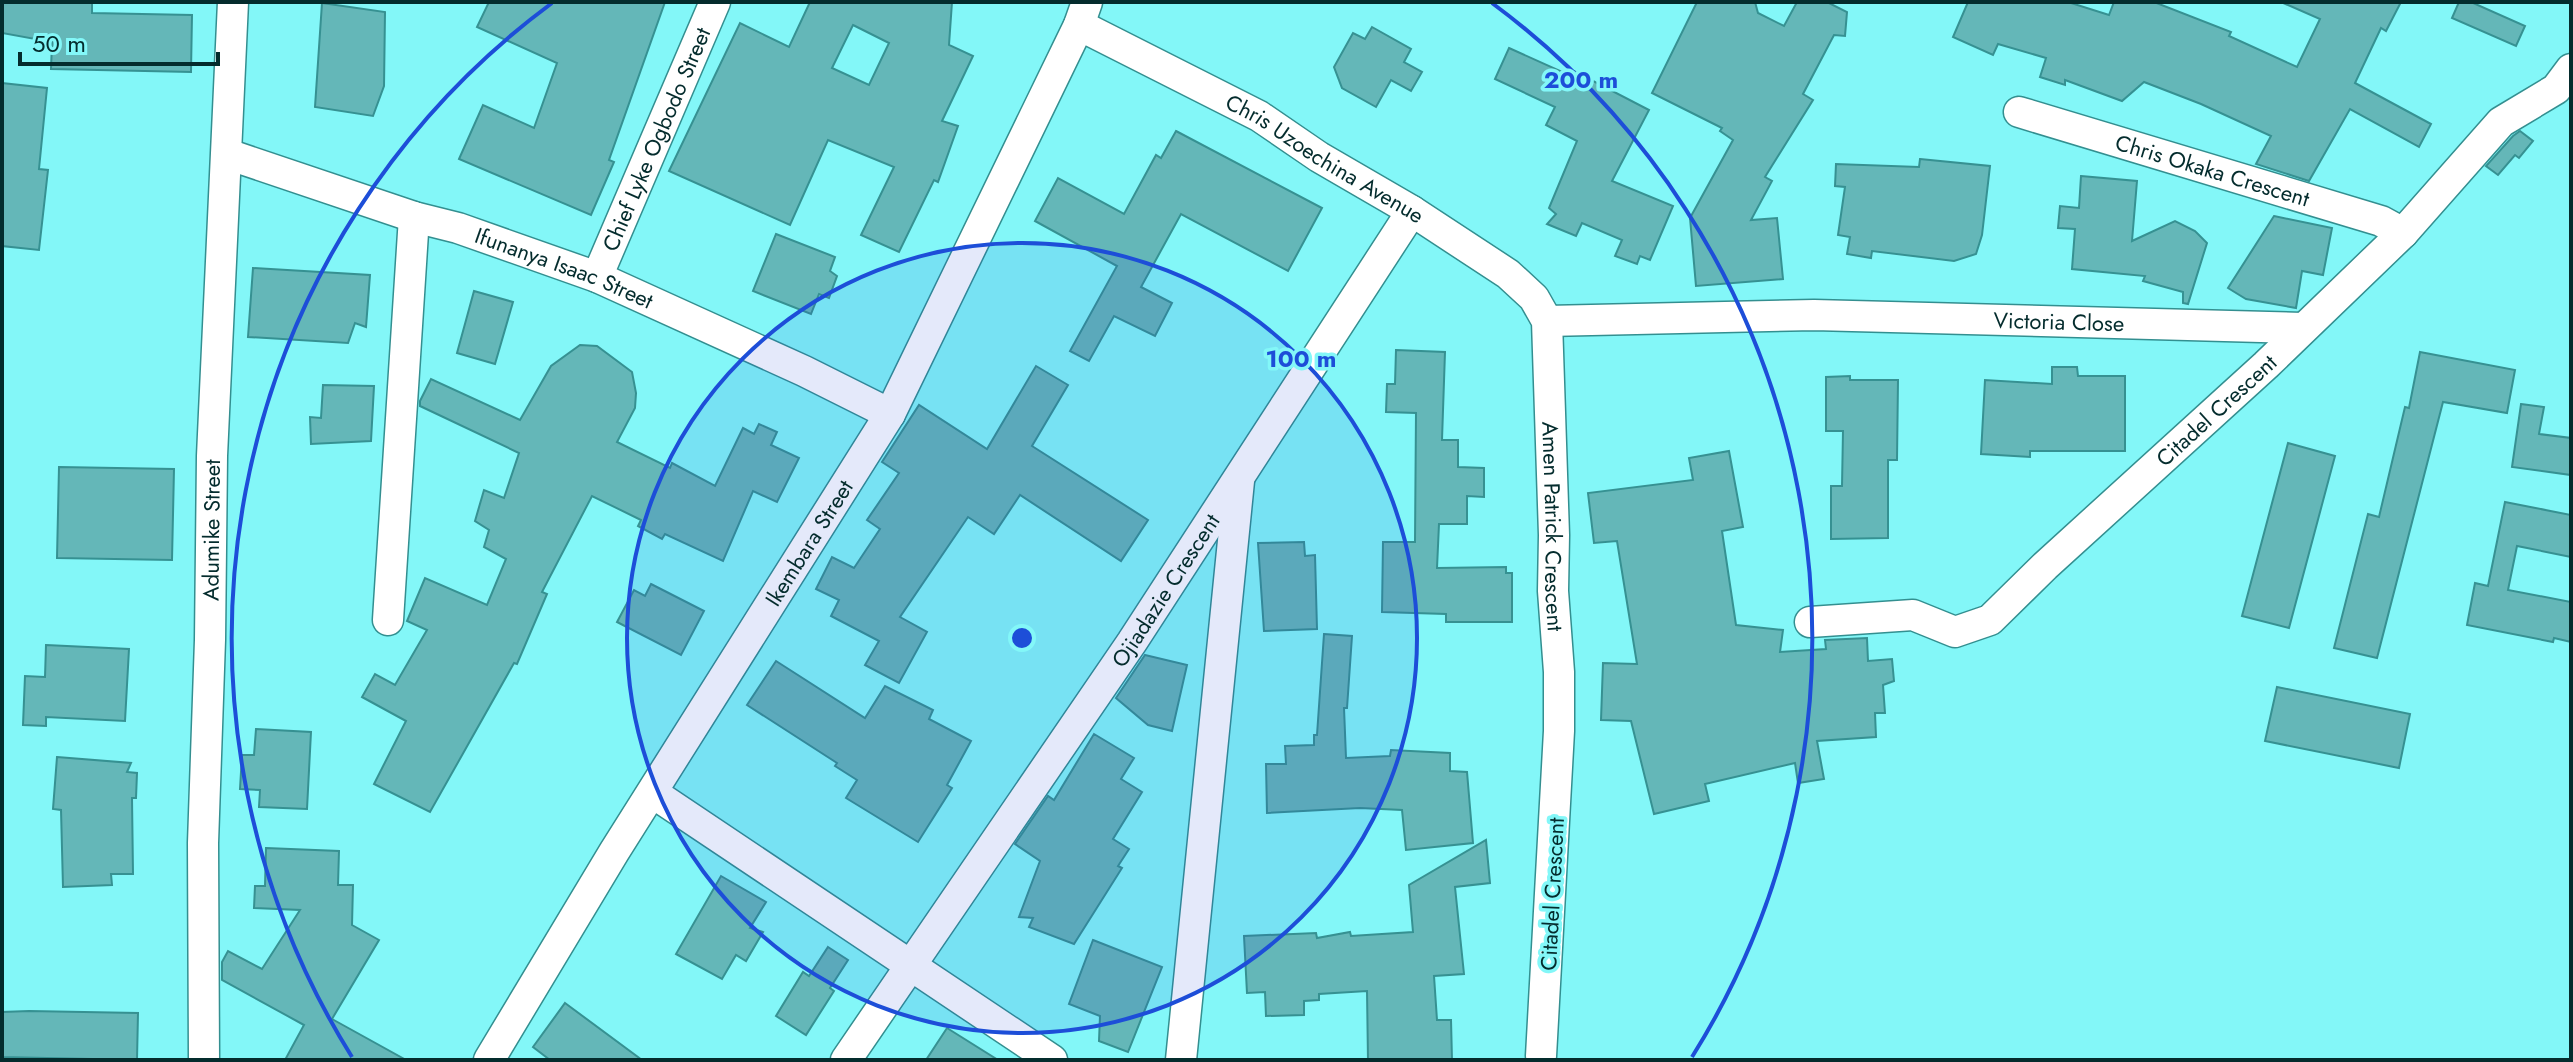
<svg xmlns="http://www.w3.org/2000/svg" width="2573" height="1062" viewBox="0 0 2573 1062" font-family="Jost,sans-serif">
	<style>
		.building { fill: #64b7b8; stroke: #369192; stroke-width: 2; fill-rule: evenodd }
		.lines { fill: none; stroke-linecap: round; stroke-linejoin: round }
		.minor-casing { stroke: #338f90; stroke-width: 33 }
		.minor { stroke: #fff; stroke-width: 30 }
		.ring { fill: none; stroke: #1d4ed8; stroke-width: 4 }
		.labels { text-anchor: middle; stroke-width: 7; stroke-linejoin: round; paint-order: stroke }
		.street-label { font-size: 22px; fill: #042c2d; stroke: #83f7f8 }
		.centre { fill: #1d4ed8; stroke: #83f7f8; stroke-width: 4 }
		.ring-label { font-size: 24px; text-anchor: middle; font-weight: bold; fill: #1d4ed8; stroke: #83f7f8; stroke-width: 7; stroke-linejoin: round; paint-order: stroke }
	</style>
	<rect width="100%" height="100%" fill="#83f7f8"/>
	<g class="building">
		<polygon points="2,2 92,2 92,13 192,15 191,72 51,69 52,42 2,33"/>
		<polygon points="489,2 665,2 609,160 614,162 591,215 459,159 483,105 534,128 557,63 477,27"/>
		<path d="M810,2H952L949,45L973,56L942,121L958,126L938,182L934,180L899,252L861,235L894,167L828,140L790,225L669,171L740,23L789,47ZM853,25L889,43L869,85L832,68Z"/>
		<polygon points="1697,2 1755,2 1758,13 1784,26 1797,2 1827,2 1847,12 1845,36 1834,35 1803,94 1813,100 1765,177 1772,181 1751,220 1777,218 1783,279 1696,286 1690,218 1733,140 1720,131 1722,128 1652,93"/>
		<polygon points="1968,2 2068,2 2109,15 2114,2 2154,2 2231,32 2229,36 2297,67 2320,19 2281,2 2401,2 2386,31 2381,28 2355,83 2431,124 2419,147 2350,109 2309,181 2256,164 2271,136 2201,104 2144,82 2122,101 2065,80 2065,85 2040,77 2046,58 1998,44 1993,55 1953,37"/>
		<polygon points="2459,2 2471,2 2525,26 2516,46 2452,18"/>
		<polygon points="322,3 385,12 384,86 373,116 315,107"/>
		<polygon points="1372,27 1411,49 1404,62 1422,72 1411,91 1391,80 1376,107 1342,88 1334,67 1353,33 1365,39"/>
		<polygon points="1509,48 1571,76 1574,71 1649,110 1612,181 1673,206 1650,260 1640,256 1637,264 1615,256 1622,240 1582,223 1576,236 1547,224 1556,214 1549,208 1577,141 1546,125 1555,107 1495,79"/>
		<polygon points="2,83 47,88 39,169 48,170 39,250 2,246"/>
		<polygon points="1176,131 1322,208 1288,271 1181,214 1141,287 1172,303 1155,336 1114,316 1089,361 1070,351 1117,266 1035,221 1058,178 1124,214 1156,155 1161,158"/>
		<polygon points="2520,131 2533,141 2519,158 2515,155 2498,175 2486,166 2513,136"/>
		<polygon points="1920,159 1990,166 1982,235 1976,254 1954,261 1872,251 1871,258 1847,254 1850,237 1838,235 1845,187 1835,186 1836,164 1919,167"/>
		<polygon points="2081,176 2137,181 2132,241 2175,221 2195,231 2207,243 2188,304 2183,303 2183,292 2143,281 2145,276 2072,269 2075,229 2058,228 2060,206 2079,208"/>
		<polygon points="2274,216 2332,228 2323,275 2302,271 2296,308 2246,299 2228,288"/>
		<polygon points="776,234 835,257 830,271 837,276 829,298 819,294 811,314 753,291"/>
		<polygon points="253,268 370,275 366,327 355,323 348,343 248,337"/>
		<polygon points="474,291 513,302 495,364 457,353"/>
		<polygon points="580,345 597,346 632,372 636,393 635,408 617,442 670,468 672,463 715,486 743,428 754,434 759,424 777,432 771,445 799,458 777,502 753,491 723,561 665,534 662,539 638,526 641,520 592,496 542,592 547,594 517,664 514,663 430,812 374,784 406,721 362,697 375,674 395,685 427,630 407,621 425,578 487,605 506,559 484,547 489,530 475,521 484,490 504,498 519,453 420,406 420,401 431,379 520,420 551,366"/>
		<polygon points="1396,350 1445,352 1442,440 1458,440 1458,467 1484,468 1484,497 1467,496 1467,524 1439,524 1437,568 1506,567 1506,573 1512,573 1512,622 1446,622 1446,614 1382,612 1383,542 1415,542 1416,413 1386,412 1387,384 1395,384"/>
		<polygon points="2420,352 2515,370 2507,413 2443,402 2377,658 2334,648 2368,514 2379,517 2405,407 2409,408"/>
		<polygon points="1036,366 1068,385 1032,446 1148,520 1121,561 1020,495 994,534 968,517 900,617 927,632 899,683 865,665 879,641 831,616 839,600 816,589 832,557 854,568 880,529 867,520 899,473 882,462 919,405 987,449"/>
		<polygon points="2052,367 2077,367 2078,376 2125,376 2125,451 2030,451 2030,457 1981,454 1985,380 2052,384"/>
		<polygon points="1850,376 1850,380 1898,380 1897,460 1888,460 1888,538 1831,539 1831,486 1842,486 1843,431 1826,431 1826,377"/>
		<polygon points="323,385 374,386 371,441 311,444 310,417 321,418"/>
		<polygon points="2521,404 2544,407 2539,434 2571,438 2571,475 2512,467"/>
		<polygon points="2288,443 2335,456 2289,628 2242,616"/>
		<polygon points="1729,451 1743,527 1722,531 1736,625 1783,630 1780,652 1826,649 1825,640 1867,638 1868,661 1892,659 1894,681 1883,685 1885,713 1875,713 1876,737 1817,741 1824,779 1798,783 1795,763 1705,784 1709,801 1654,814 1631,721 1601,720 1603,663 1637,664 1617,541 1594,543 1588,493 1693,480 1689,458"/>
		<polygon points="59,467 174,469 172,560 57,558"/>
		<polygon points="2505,502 2571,515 2571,557 2517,546 2508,590 2571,602 2571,642 2554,638 2553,642 2467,625 2475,583 2488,586"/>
		<polygon points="1304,542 1305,556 1315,555 1317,629 1264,631 1258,543"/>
		<polygon points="651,584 704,611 681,655 617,622 634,590 645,596"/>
		<polygon points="1324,634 1352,636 1347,708 1344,708 1346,758 1390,756 1391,750 1450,753 1450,771 1467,772 1473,843 1406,850 1402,810 1360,808 1267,813 1266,764 1286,764 1285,746 1314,745 1314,735 1317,735"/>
		<polygon points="46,645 129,649 125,721 46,717 46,726 23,725 25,676 45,677"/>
		<polygon points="1145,655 1187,665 1172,731 1148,725 1116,698"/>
		<polygon points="776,661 865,718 885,686 933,710 929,719 971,741 947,785 952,788 918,842 846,798 857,780 835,766 837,763 747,705"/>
		<polygon points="2277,687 2410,714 2399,768 2265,741"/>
		<polygon points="256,729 311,732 307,809 259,807 260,790 240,789 242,755 254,755"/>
		<polygon points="1094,734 1134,758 1121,779 1142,792 1113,839 1129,849 1118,866 1122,868 1074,944 1029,927 1033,918 1019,917 1040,861 1015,844 1048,796 1054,800"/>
		<polygon points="57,757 131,763 127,772 137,773 136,798 132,798 133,874 111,874 112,885 63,887 61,810 53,809"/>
		<polygon points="1486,840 1490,883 1455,887 1464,974 1434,976 1437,1020 1451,1020 1452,1060 1368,1060 1367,991 1319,994 1319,1000 1304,1001 1304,1015 1266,1016 1265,992 1247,993 1244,936 1316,933 1317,938 1350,932 1351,936 1413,932 1409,885"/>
		<polygon points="266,848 339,851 338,885 353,885 352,925 379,940 332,1019 406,1060 285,1060 304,1025 222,980 222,962 228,951 262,969 300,910 254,908 255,886 265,886"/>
		<polygon points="721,876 766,902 750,928 763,932 746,961 736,955 722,979 676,954"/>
		<polygon points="1093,940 1162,967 1128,1052 1099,1041 1100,1016 1069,1004"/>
		<polygon points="828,947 848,960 830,988 834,991 806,1035 776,1016 803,972 809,976"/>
		<polygon points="565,1003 642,1060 550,1060 533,1047"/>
		<polygon points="29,1011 138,1013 137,1060 2,1057 2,1012"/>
		<polygon points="947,1028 998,1060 926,1060"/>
	</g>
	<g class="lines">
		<defs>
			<g id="minor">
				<path id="s1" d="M1079,25L1259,116L1319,157L1412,211L1508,274L1534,298L1547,321L1554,535L1553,591L1559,672V731L1541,1056"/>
				<path id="s2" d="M2019,112L2381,221L2403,233"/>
				<path id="s3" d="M227,154L414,217L458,228L597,277L804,371L890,414"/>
				<path id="s4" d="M597,277L715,2"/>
				<path id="s5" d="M1547,321L1814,315L2302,328"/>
				<polyline points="388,620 414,217"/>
				<path id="s6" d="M1810,622L1913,615L1955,632L1990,620L2045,566L2266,365L2403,233L2501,122L2556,89L2571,69"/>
				<polyline points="653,793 1052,1060"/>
				<path id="s7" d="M204,1060L203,843L210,640L212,456L233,2"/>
				<path id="s8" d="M489,1060L614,852L890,414L1079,25L1087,2"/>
				<path id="s9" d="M846,1060L1132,642L1412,211"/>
				<polyline points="1181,1060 1239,481"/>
			</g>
		</defs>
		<use href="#minor" class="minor-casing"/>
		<use href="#minor" class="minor"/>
	</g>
	<circle cx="1022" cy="638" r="395" fill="#1d4ed8" fill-opacity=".12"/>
	<g class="ring">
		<circle cx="1022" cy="638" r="395"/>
		<path d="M352 1057A790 790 0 0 1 552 3M1492 3A790 790 0 0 1 1692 1057"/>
	</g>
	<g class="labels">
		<g class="street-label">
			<text dy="8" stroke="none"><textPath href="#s4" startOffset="150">Chief Lyke Ogbodo Street</textPath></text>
			<text dy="8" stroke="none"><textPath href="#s1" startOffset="280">Chris Uzoechina Avenue</textPath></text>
			<text dy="8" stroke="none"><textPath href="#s2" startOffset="202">Chris Okaka Crescent</textPath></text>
			<text dy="8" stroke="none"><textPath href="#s3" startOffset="356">Ifunanya Isaac Street</textPath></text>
			<text dy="8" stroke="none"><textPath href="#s5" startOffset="512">Victoria Close</textPath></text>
			<text dy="8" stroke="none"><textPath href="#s6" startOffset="494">Citadel Crescent</textPath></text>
			<text dy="8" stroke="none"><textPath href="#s1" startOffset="764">Amen Patrick Crescent</textPath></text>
			<text dy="8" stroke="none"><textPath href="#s7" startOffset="530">Adumike Street</textPath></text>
			<text dy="8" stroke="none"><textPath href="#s8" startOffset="608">Ikembara Street</textPath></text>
			<text dy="8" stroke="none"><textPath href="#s9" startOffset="568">Ojiadazie Crescent</textPath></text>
			<text transform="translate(1552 894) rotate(-87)" y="8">Citadel Crescent</text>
		</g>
	</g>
	<circle cx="1022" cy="638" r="12" class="centre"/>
	<g class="ring-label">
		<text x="1581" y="88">200 m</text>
		<text x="1301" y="367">100 m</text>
	</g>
	<rect width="2573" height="1062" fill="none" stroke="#042c2d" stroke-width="8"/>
	<path d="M20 52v12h198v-12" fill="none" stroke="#042c2d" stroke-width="4"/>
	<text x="32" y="52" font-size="24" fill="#042c2d" stroke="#83f7f8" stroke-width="6" paint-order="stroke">50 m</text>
</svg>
